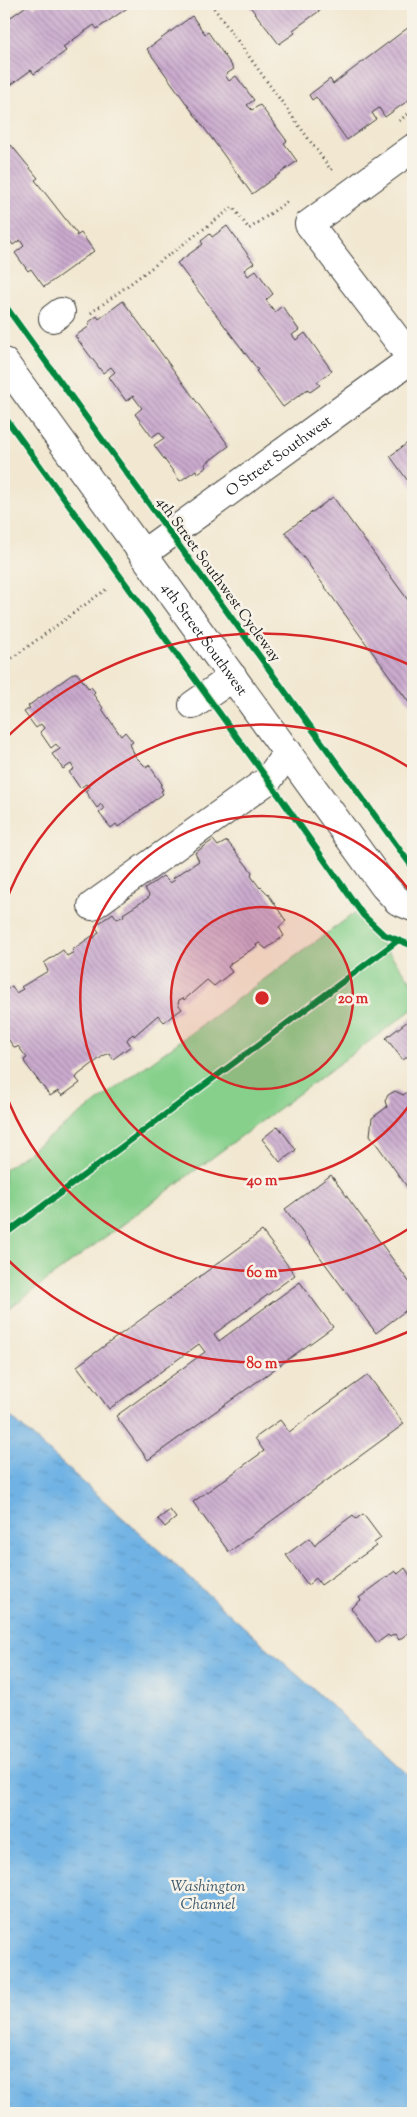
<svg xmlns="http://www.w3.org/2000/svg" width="417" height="2117" viewBox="0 0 417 2117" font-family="'Sorts Mill Goudy',serif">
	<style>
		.park { fill: #87d08c; stroke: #527654 }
		.water { fill: url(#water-ripples); stroke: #466780 }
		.building { fill: url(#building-back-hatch) }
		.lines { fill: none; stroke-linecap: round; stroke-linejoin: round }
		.minor-casing { stroke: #3c3b37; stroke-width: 30 }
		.path { stroke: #3c3b37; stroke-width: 3; stroke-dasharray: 1 4; stroke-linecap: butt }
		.minor { stroke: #fff; stroke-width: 28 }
		.cycleway-casing { stroke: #f7f3e8; stroke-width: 9 }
		.cycleway { stroke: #00873e; stroke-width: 6 }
		.ring { fill: none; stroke: #d62828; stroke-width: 2.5 }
		.labels { text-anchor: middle; stroke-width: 5; stroke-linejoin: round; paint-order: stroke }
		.street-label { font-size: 15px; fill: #1c1c1c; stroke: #f7f3e8 }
		.water-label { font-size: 16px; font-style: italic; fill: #3d586c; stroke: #f7f3e8 }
		.centre { fill: #d62828; stroke: #f7f3e8; stroke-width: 2.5 }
		.ring-label { font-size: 15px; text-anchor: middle; font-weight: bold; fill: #d62828; stroke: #f7f3e8; stroke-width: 5; stroke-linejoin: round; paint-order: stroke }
	</style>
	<defs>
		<pattern id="water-ripples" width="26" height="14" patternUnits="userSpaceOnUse" patternTransform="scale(1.25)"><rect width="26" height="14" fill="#6fb2e4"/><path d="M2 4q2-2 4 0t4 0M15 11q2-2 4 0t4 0" fill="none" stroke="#6098c3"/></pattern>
		<pattern id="building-back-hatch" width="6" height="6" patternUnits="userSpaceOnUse" patternTransform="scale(1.25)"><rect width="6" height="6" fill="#cbabcf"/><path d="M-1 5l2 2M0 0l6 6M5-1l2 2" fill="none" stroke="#a48aa7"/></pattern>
	</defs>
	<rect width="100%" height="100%" fill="#f7f3e8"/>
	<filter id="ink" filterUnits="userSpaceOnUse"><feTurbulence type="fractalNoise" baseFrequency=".02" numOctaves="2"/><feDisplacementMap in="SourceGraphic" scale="10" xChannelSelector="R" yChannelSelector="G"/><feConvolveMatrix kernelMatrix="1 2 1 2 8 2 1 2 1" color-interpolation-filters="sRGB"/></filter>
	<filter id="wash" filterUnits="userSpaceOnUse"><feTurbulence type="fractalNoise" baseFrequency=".0096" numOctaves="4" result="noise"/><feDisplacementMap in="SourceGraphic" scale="20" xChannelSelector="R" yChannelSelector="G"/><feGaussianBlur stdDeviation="1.12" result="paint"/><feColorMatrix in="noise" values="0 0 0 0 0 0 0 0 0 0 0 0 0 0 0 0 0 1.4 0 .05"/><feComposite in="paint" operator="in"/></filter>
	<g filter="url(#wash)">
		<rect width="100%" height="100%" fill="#f2e8d2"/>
		<polygon class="park" points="356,912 413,983 413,1009 4,1312 4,1170"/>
		<polygon class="water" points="4,1411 413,1779 413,2113 4,2113"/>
		<g id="blocks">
			<g class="building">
				<polygon points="29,4 35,7 39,4 133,4 97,29 94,25 63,47 66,51 34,74 31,70 4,90 4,22"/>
				<polygon points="248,4 329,4 293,30 295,33 279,44"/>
				<polygon points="192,16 205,34 208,32 234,69 225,75 229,81 236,76 254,100 247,105 252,110 260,105 287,141 284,143 297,161 252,194 147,49"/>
				<polygon points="413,24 413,97 385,117 379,108 372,113 376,119 347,140 316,97 312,100 309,95 330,79 333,84"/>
				<polygon points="11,145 38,178 35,180 77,234 76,236 81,233 94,251 44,287 31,269 28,271 15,253 24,246 20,240 13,245 4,233 4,151"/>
				<polygon points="227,226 254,263 244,270 248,276 256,270 273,294 266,300 275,312 282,306 299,330 292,335 296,340 305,333 332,371 317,382 320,385 310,392 308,389 283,407 256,371 258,370 177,263 203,244 201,241 210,234 212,237"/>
				<polygon points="123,301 229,446 205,464 207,467 198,473 196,470 180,481 154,445 164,438 159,432 152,437 135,414 142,408 133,396 126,401 109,377 115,372 111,367 103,373 75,336 90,326 88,323 97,316 99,319"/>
				<polygon points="413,439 413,488 390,456"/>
				<polygon points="333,497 413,607 413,708 285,532"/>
				<polygon points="74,673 77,673 89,689 91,687 95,692 93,694 103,708 102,709 121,736 125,732 133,742 130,744 135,756 146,767 149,765 162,784 160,785 163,790 161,791 163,794 118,827 116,824 111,828 99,813 104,809 101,804 97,808 85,791 89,788 86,784 80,788 69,772 74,769 71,764 63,769 52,754 60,749 56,744 51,748 40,732 44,728 41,724 36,728 24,712 30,708 28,706"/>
				<polygon points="213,840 218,846 227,841 252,872 251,876 260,888 261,887 268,894 286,921 279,927 284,936 266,949 259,943 256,945 257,946 231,963 228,967 232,972 214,986 207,980 184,1000 183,998 179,1000 178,1004 182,1009 164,1022 158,1015 134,1036 133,1034 129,1037 127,1040 131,1046 113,1059 109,1053 103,1056 78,1075 76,1078 80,1083 62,1096 58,1091 50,1096 25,1063 24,1060 27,1058 18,1046 16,1048 13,1046 4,1033 4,991 12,986 16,993 23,989 21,987 48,971 44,963 63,950 67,956 74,952 72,950 92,936 94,938 99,932 95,926 113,913 117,919 124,916 123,914 148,898 149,895 145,889 163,876 170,883 175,880 173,878 199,861 195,853"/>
				<polygon points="413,1017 413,1052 403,1060 386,1038"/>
				<polygon points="413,1088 413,1195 370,1135 372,1118 387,1107 385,1101 388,1095 395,1091 403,1095"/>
				<polygon points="278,1126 296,1150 280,1162 262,1139"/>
				<polygon points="331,1175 413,1287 413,1305 376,1333 285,1209"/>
				<polygon points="262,1231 295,1275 214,1334 219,1341 300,1282 333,1327 148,1460 116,1416 205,1352 199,1344 109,1409 77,1366"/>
				<polygon points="368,1375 404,1424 229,1552 193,1502 264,1451 255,1438 280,1420 289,1432"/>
				<polygon points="170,1510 176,1518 165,1527 158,1519"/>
				<polygon points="363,1514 381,1538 374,1543 376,1546 321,1585 316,1578 308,1585 286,1555 309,1538 315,1546 317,1542 353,1515 356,1519"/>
				<polygon points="405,1568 413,1580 413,1634 410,1636 408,1633 399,1640 395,1634 390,1637 388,1635 377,1643 351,1608 361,1600 359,1598 395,1571 398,1574"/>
			</g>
		</g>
	</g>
	<g filter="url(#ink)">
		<use href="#blocks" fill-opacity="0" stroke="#3c3b37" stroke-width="1"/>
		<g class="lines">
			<defs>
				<g id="minor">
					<polyline points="53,318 61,312"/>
					<polyline points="412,359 309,224 413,148"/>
					<path id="s1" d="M4,362L384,886L398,901L413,907"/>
					<path id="s2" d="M144,553L413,358"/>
					<polyline points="193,705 233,677"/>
					<polyline points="92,906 268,780 288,752"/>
				</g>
			</defs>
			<use href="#minor" class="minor-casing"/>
			<g class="path">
				<polyline points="211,4 331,170 333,168"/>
				<polyline points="4,6 7,4"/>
				<polyline points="399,121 413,110"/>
				<polyline points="91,313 233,207 249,229 288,201"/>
				<polyline points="4,664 108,588"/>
				<polyline points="4,1235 397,941"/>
			</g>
			<use href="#minor" class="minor"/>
			<defs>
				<g id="cycleway">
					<polyline points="4,304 413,868"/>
					<polyline points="4,416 268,780 363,915 383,934 413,946"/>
					<polyline points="4,1235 397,941"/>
				</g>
			</defs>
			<use href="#cycleway" class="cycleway-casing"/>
			<use href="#cycleway" class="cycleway"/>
		</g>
	</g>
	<circle cx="262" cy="998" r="91" fill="#d62828" fill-opacity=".12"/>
	<g class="ring">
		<circle cx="262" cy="998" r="91"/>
		<path d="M413 1100A182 182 0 1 1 413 896"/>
		<path d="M413 1226A274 274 0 0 1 5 1092M5 904A274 274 0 0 1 413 770"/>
		<path d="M410 1331A365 365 0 0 1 4 1256M4 740A365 365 0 0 1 410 665"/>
	</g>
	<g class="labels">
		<g class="street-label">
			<text dy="5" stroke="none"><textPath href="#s2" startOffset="166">O Street Southwest</textPath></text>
			<text transform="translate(219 579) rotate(54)" y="5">4th Street Southwest Cycleway</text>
			<text dy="5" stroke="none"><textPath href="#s1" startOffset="342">4th Street Southwest</textPath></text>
		</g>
		<g class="water-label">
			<text x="208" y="1891">Washington<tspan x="208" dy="18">Channel</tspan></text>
		</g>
	</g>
	<circle cx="262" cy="998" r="8" class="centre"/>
	<g class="ring-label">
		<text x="353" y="1003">20 m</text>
		<text x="262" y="1185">40 m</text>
		<text x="262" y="1277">60 m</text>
		<text x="262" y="1368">80 m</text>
	</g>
	<rect width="417" height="2117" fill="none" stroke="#f7f3e8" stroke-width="20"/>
</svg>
